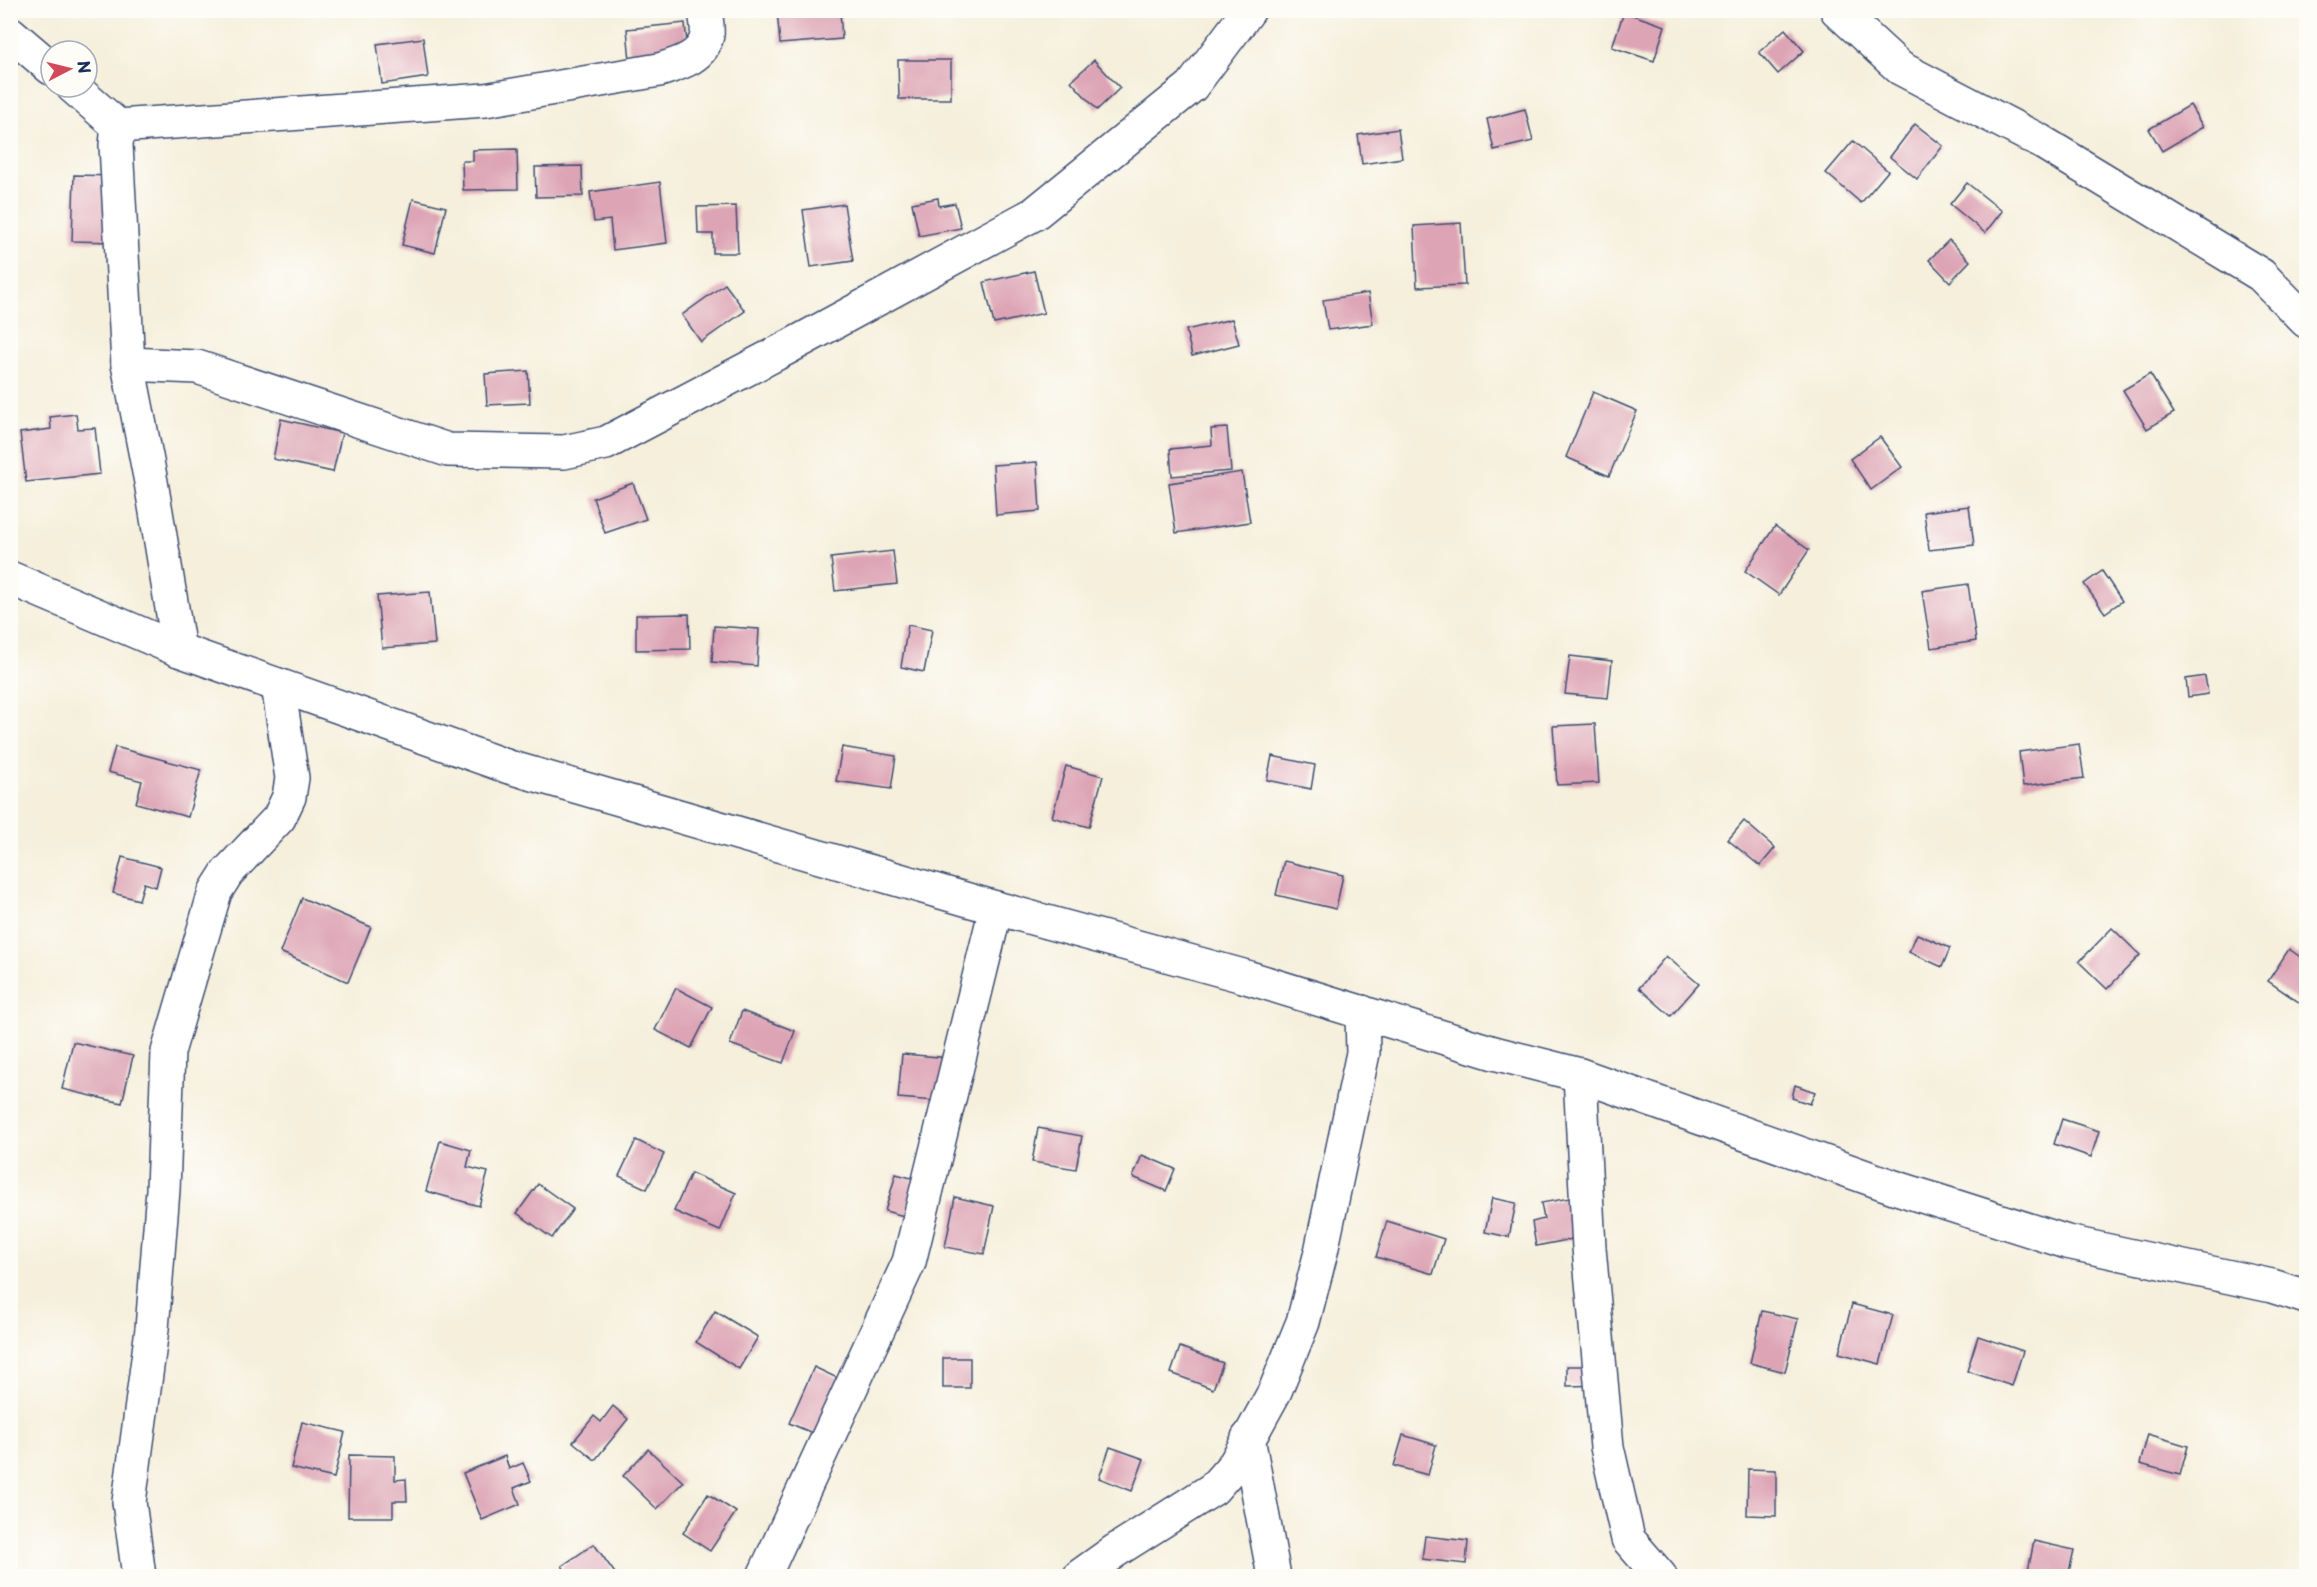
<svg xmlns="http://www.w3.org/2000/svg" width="2317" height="1587" viewBox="0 0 2317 1587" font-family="'Playpen Sans',sans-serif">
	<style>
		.building { fill: #dda4b5 }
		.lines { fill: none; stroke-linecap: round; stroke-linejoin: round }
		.minor-casing { stroke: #3c4c71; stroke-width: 36 }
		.minor { stroke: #fff; stroke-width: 33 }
	</style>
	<rect width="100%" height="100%" fill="#fdfcf7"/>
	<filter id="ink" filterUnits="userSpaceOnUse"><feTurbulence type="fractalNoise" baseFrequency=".0167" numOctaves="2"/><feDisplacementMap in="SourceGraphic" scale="12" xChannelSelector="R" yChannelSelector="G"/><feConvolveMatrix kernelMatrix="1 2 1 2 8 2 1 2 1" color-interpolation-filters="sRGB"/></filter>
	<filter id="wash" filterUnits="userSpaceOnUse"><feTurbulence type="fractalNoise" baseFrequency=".008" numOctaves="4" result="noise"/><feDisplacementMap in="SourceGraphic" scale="24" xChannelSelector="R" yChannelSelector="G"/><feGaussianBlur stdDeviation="1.35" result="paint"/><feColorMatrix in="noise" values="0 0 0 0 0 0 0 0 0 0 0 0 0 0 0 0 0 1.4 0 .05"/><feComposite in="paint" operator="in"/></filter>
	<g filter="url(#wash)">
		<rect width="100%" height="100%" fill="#f5efdb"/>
		<g id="blocks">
			<g class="building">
				<polygon points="840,10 842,39 780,44 777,11"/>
				<polygon points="1624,12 1665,26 1654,61 1612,47"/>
				<polygon points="685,23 689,64 631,71 627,29"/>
				<polygon points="1785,29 1804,51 1778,74 1759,52"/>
				<polygon points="423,38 428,77 382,84 377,44"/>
				<polygon points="898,60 951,60 951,99 899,99"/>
				<polygon points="1094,60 1120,88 1097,110 1071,81"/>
				<polygon points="2190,105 2203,127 2162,151 2149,129"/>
				<polygon points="1525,109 1533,141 1494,150 1487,119"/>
				<polygon points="1915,124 1943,146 1917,179 1890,157"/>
				<polygon points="1398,129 1402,158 1362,164 1358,135"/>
				<polygon points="1853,141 1888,171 1861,203 1826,173"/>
				<polygon points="517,149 518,189 463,190 462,161 473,161 473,150"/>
				<polygon points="582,166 583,196 536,197 535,167"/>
				<polygon points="74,175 115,176 113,242 72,241"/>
				<polygon points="660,182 667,243 613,250 610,220 594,222 590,192"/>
				<polygon points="1967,183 2002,211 1985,233 1950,204"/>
				<polygon points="938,198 939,206 955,203 961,228 919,236 912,203"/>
				<polygon points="413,199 446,207 435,253 402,245"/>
				<polygon points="844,204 853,261 811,267 803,210"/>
				<polygon points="736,206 738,253 713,253 713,234 698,234 697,207"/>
				<polygon points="1461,223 1465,285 1417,287 1414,226"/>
				<polygon points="1949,240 1970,261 1950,282 1929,260"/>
				<polygon points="1034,271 1044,313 994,324 984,282"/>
				<polygon points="725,284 745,311 701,342 682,315"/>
				<polygon points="1368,293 1373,324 1328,330 1323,300"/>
				<polygon points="1232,319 1239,344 1192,356 1186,330"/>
				<polygon points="528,371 530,403 487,405 485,374"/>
				<polygon points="2150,374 2174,413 2147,429 2123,390"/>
				<polygon points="1593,392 1637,411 1609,476 1566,457"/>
				<polygon points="76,414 78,429 95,428 100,474 26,482 20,433 51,429 50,417"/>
				<polygon points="281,419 342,433 333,472 273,459"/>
				<polygon points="1227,428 1231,471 1172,476 1170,449 1212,445 1211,429"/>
				<polygon points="1880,437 1902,467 1871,490 1850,459"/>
				<polygon points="1037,462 1040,511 996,515 993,465"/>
				<polygon points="1242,472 1250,522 1176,533 1169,483"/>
				<polygon points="633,483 646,519 605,533 593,498"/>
				<polygon points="1969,506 1974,545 1929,550 1924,512"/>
				<polygon points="1775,526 1809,550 1779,595 1745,571"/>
				<polygon points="893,551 897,584 835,591 831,558"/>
				<polygon points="2102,571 2122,601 2105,613 2084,584"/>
				<polygon points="1968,584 1976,641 1931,648 1922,591"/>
				<polygon points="430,592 435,644 382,648 377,596"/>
				<polygon points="689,614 690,649 636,650 636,615"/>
				<polygon points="908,625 932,630 924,672 901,667"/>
				<polygon points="714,626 759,629 757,666 712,662"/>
				<polygon points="1570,656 1612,661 1608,698 1565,694"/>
				<polygon points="2205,676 2208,694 2188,697 2186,679"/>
				<polygon points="1595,724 1599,783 1557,785 1553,726"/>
				<polygon points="2079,744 2084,778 2023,786 2019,752"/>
				<polygon points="115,747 201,770 188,817 136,803 142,781 108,772"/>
				<polygon points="842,747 896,756 891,789 836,781"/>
				<polygon points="1272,756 1315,765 1311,789 1267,780"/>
				<polygon points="1066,766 1103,776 1089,827 1052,817"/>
				<polygon points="1744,821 1775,848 1760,866 1728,840"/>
				<polygon points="122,857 161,867 156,887 144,883 139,900 113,893"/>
				<polygon points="1284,861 1343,875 1336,909 1276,895"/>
				<polygon points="302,898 371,927 348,982 280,952"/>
				<polygon points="2112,928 2140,955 2107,989 2079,962"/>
				<polygon points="1917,934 1950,948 1942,967 1909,952"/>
				<polygon points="2289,949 2306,961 2306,1007 2268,981"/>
				<polygon points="1666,956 1699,984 1671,1016 1639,988"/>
				<polygon points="676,988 712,1007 691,1048 655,1030"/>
				<polygon points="742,1011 795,1031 783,1063 730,1044"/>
				<polygon points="73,1042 133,1056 122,1103 62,1089"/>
				<polygon points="902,1054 951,1058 948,1102 898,1098"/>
				<polygon points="1795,1085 1815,1092 1810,1104 1792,1098"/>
				<polygon points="2062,1119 2099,1131 2091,1157 2054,1144"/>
				<polygon points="1038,1128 1082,1136 1076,1169 1032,1162"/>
				<polygon points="636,1140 664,1154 647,1189 619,1176"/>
				<polygon points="440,1141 471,1150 467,1167 488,1172 479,1206 426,1191"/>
				<polygon points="1142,1155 1175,1169 1166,1191 1133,1177"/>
				<polygon points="691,1173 736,1193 720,1231 674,1211"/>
				<polygon points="896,1174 919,1180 908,1217 885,1211"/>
				<polygon points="538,1184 573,1209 552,1238 517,1213"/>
				<polygon points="955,1197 994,1206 984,1254 945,1247"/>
				<polygon points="1575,1197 1583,1237 1536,1246 1532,1222 1544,1219 1541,1203"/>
				<polygon points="1492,1198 1516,1203 1509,1237 1485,1232"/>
				<polygon points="1387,1221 1444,1239 1433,1274 1376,1257"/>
				<polygon points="10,1304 14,1305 12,1322 10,1321"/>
				<polygon points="1852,1304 1893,1315 1880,1364 1839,1353"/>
				<polygon points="715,1311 758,1337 739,1369 696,1342"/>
				<polygon points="1762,1311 1798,1319 1785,1372 1750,1363"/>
				<polygon points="1978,1336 2023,1351 2012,1386 1967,1371"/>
				<polygon points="1180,1347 1223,1363 1213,1389 1171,1373"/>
				<rect x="943" y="1358" width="27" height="30"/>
				<polygon points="1567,1366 1606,1366 1607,1385 1567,1386"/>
				<polygon points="814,1367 848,1383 824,1438 789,1423"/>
				<polygon points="613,1406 628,1419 595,1460 573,1442 594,1416 601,1422"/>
				<polygon points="302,1422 345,1432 334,1478 291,1468"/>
				<polygon points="2148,1434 2188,1446 2180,1475 2140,1464"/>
				<polygon points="1403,1435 1436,1445 1428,1475 1394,1466"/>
				<polygon points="1110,1447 1144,1459 1132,1491 1099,1478"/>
				<polygon points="648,1449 683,1482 657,1509 623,1476"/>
				<polygon points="349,1455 395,1456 395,1480 406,1479 407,1501 393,1501 393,1517 348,1517"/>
				<polygon points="505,1456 509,1469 523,1463 531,1481 514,1488 520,1504 482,1520 463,1473"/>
				<polygon points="1748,1469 1776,1470 1776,1516 1747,1515"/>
				<polygon points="708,1494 736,1512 710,1551 683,1533"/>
				<polygon points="1425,1536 1468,1541 1466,1564 1422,1559"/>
				<polygon points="2034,1541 2074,1550 2068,1576 2027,1576"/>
				<polygon points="594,1544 617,1576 569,1576 562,1566"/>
			</g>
		</g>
	</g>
	<g filter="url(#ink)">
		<use href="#blocks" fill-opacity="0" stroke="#3c4c71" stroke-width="1.5"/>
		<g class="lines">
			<defs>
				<g id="minor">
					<polyline points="1837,10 1900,68 2040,141 2261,275 2306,321"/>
					<polyline points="10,33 51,68"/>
					<polyline points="73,87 118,126"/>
					<path d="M118,126L485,100L659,70C678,64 703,58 707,35C708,28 706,18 705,10"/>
					<polyline points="118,126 116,145 128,364"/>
					<polyline points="10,578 179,650 509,767 996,908 1243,976 1494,1053 1580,1075 1894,1187 2067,1242 2272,1286 2306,1297"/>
					<polyline points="179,650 151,482 128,364 197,367 448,450 564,452 606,443 785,349 1034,214 1192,86 1249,10"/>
					<polyline points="1580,1075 1589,1248 1607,1447 1628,1539 1660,1576"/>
					<polyline points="1248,1438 1274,1576"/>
					<polyline points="139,1576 129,1502 152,1329 163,1190 168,1052 215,892 227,873 279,818 289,797 292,778 278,685"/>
					<polyline points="764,1576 909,1262 996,908"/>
					<polyline points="1080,1576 1115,1551 1213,1489 1235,1464 1275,1391 1303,1322 1321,1252 1363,1053 1362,1012"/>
				</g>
			</defs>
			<use href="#minor" class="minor-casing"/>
			<use href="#minor" class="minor"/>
		</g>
	</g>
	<rect width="2317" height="1587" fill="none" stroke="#fdfcf7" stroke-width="36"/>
	<g transform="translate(69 69) rotate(83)"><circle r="28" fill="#fdfcf7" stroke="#a3aaba" stroke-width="1.5"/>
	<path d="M0-4.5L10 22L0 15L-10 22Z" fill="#d1495b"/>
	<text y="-9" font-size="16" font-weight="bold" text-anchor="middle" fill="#1b2f5e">N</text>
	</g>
</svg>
